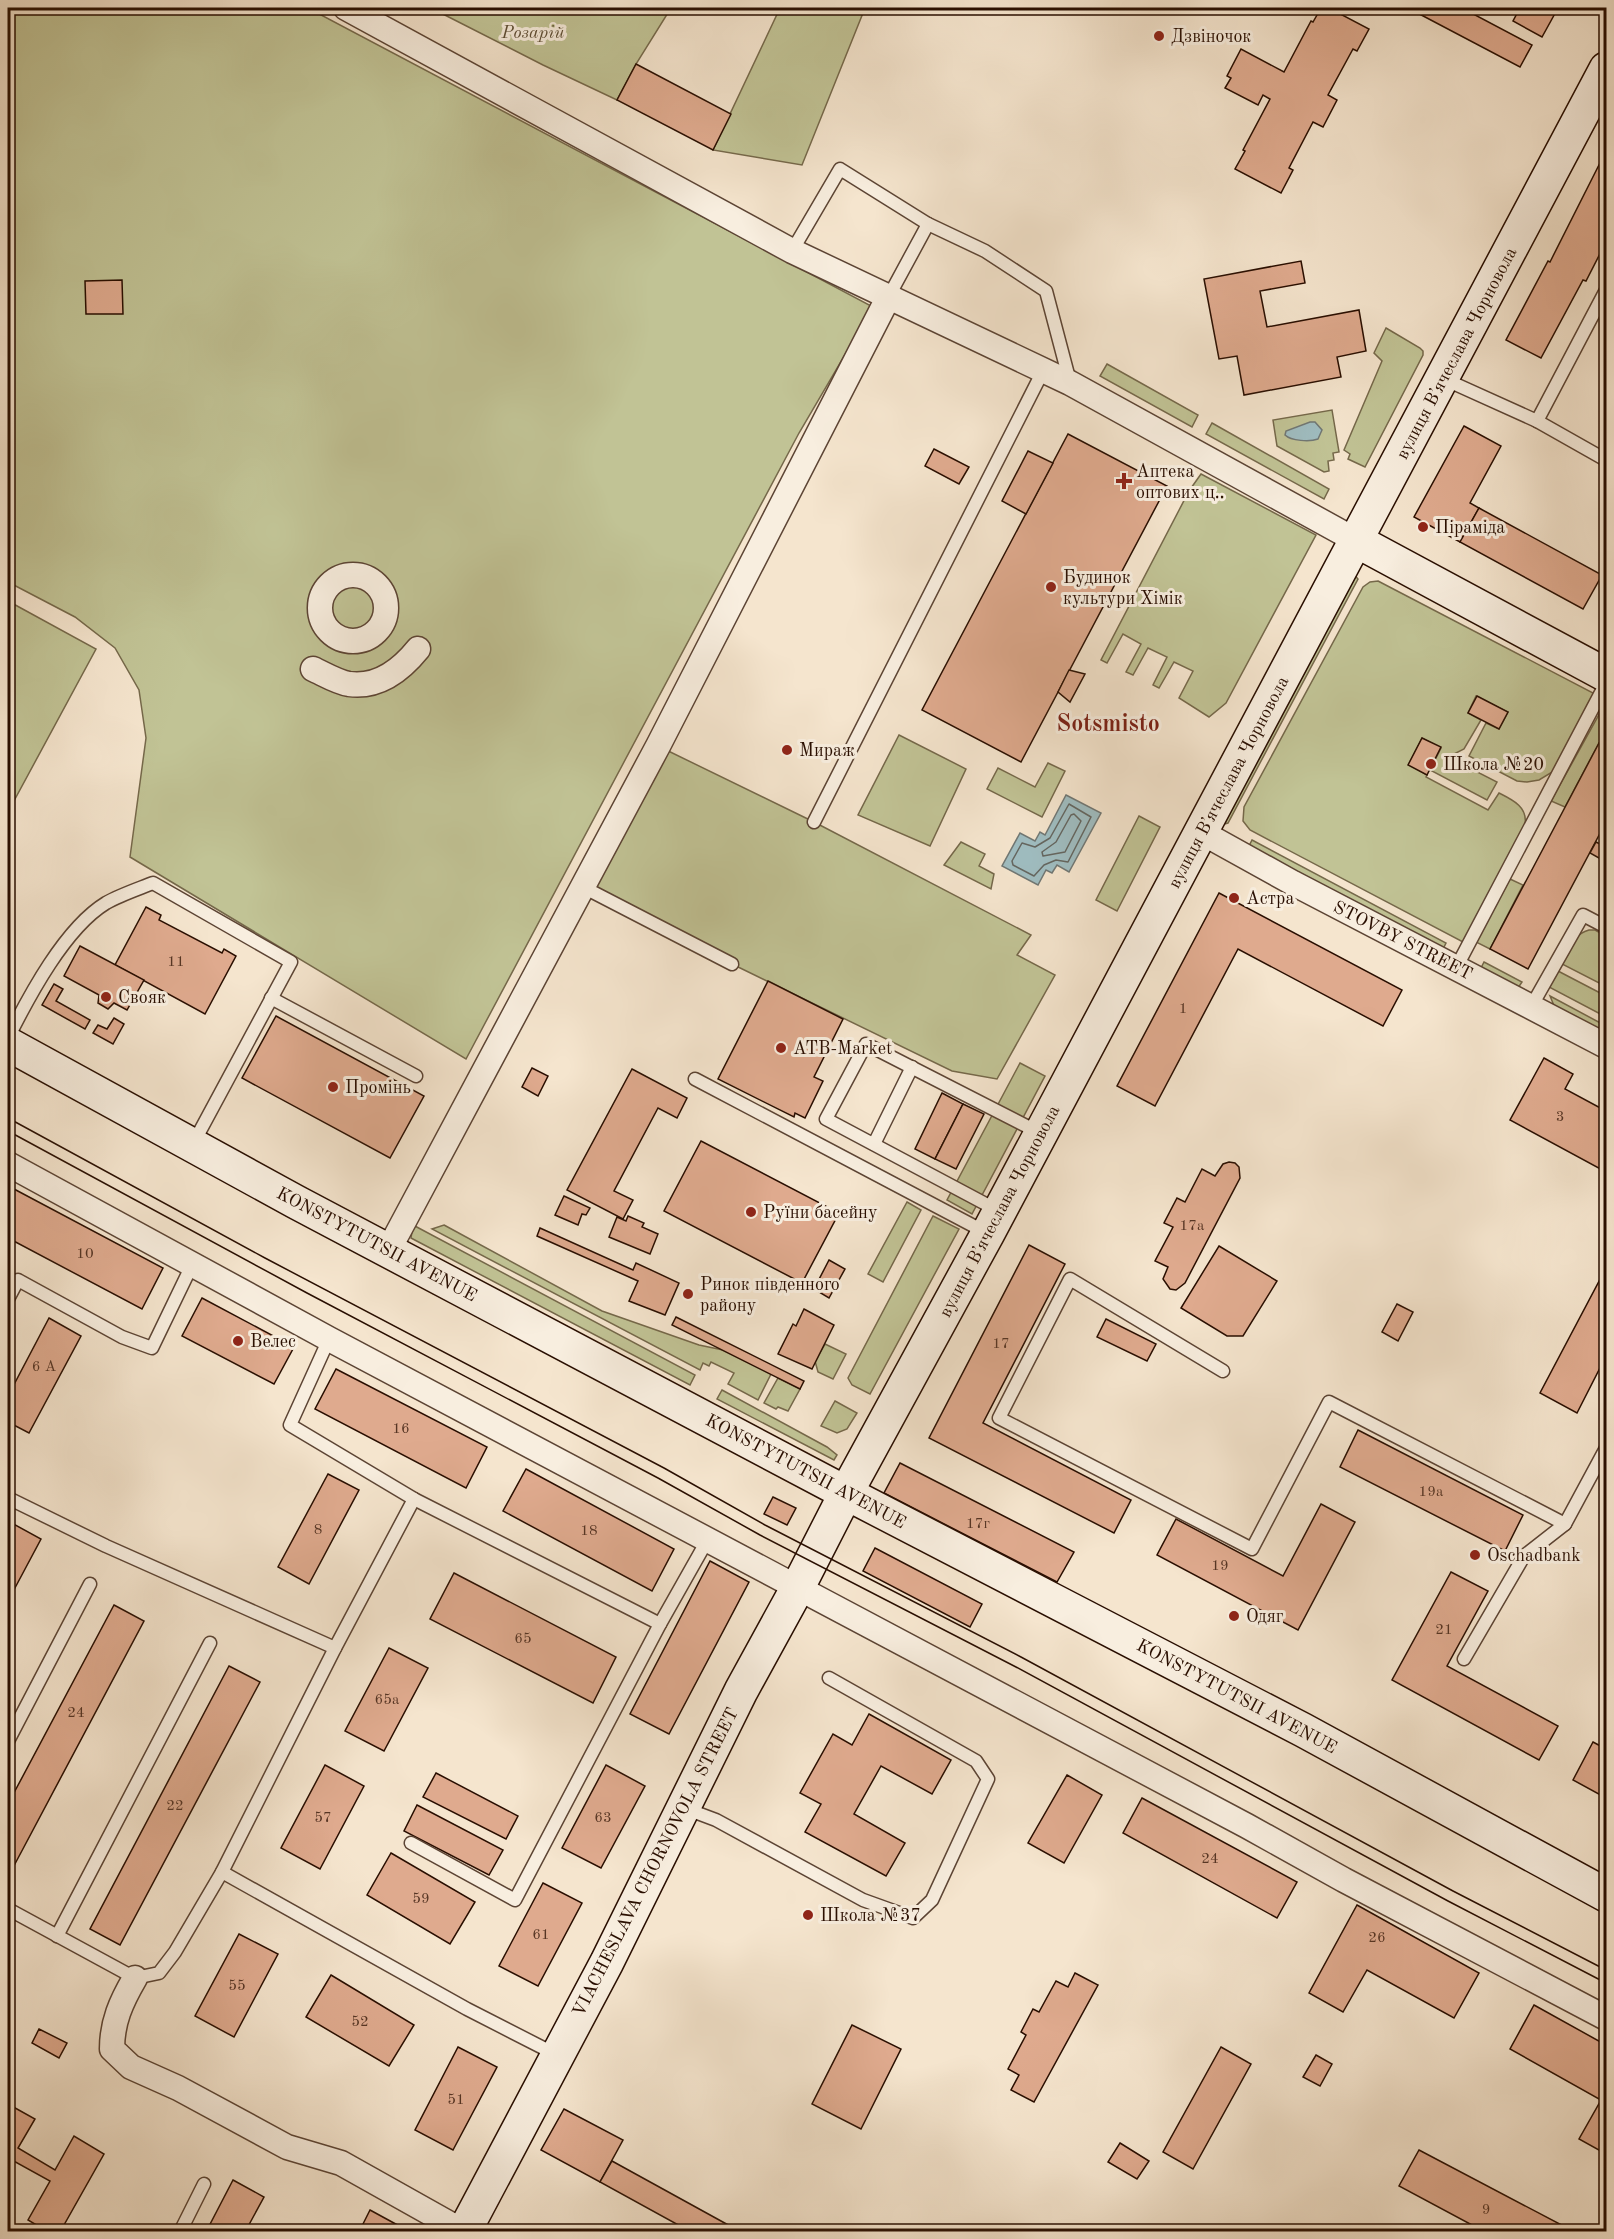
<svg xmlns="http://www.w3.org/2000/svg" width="1614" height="2239" viewBox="0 0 1614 2239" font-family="'Old Standard TT',serif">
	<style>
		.green { fill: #c1c395; stroke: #75684a; stroke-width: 1.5 }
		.water { fill: #9fbdc1; stroke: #707774; stroke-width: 1.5 }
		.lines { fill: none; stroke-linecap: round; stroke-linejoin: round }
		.shore { stroke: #646660; stroke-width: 1.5 }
		.building { fill: #dfaa8e; stroke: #290e00; stroke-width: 1.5 }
		.lane-casing { stroke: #5c4434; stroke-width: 15 }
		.street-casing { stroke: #5c4434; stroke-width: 27 }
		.secondary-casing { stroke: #290e00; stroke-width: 36 }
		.lane { stroke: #f8eedf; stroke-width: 12 }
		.street { stroke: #f8eedf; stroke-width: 24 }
		.secondary { stroke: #f8eedf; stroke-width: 33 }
		.tram { stroke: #290e00; stroke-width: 1.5 }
		.poi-dot { fill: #8f2418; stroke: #f8eedf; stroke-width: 2 }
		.labels { text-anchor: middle; stroke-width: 6; stroke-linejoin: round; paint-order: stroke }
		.number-label { font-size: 15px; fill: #563524 }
		.park-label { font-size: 18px; font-style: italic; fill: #5e4d34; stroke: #f8eedf }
		.poi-label { font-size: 18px; fill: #290e00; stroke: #f8eedf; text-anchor: start }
		.street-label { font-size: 18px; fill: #290e00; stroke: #f8eedf }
		.district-label { font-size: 24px; font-weight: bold; fill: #7a1f14; stroke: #f8eedf }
	</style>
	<rect width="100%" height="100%" fill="#f5e5ce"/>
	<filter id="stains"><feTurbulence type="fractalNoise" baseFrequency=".00333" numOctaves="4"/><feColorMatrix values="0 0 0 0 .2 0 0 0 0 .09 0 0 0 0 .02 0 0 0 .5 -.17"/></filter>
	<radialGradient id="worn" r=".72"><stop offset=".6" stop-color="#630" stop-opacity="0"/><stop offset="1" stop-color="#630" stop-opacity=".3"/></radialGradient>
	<g class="green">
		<polygon points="8,8 308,8 873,307 799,433 466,1059 130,857 146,738 139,690 115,648 75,617 8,582"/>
		<polygon points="431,8 671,8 636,64 617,100 543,65"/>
		<polygon points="780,8 865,8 802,165 713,150"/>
		<polygon points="1386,328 1420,348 1423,351 1423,355 1365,467 1348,459 1350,454 1344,450 1382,361 1374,353"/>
		<polygon points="1107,364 1198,415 1192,427 1100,376"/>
		<polygon points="1332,410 1339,452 1333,453 1334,460 1328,461 1329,471 1324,472 1277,446 1273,420"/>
		<polygon points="1212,423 1329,489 1324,499 1206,434"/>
		<polygon points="1201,474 1316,535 1226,703 1209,717 1179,698 1193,671 1174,662 1159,688 1153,685 1167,657 1148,648 1133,675 1126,672 1141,644 1123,634 1107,663 1101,660 1189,491"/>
		<polygon points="1352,572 1358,579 1228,823 1220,825"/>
		<path d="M1378,581L1595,694L1554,771L1539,780L1527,782L1517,781L1469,756L1486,723L1499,729L1508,712L1476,696L1468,713L1481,720L1464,749L1448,757L1497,782L1487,800L1430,770L1441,748L1422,738L1409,764L1427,775L1426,777L1488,810L1499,793C1513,800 1528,807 1525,825L1463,942L1250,830L1243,821L1244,807L1363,587L1370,582Z"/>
		<polygon points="8,601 96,649 8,812"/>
		<polygon points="1606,702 1606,747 1599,743 1565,807 1551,801"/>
		<polygon points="899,735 966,769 930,846 858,815"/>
		<polygon points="658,746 814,822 1031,935 1017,955 1055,975 997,1079 952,1071 732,964 583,887"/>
		<polygon points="1048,763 1065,771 1042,817 987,789 998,768 1035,787"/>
		<polygon points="1139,816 1160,827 1117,911 1096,900"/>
		<polygon points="1252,840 1446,943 1443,949 1249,846"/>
		<polygon points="961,842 985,854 979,866 994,874 991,889 944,865"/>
		<polygon points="1510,879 1523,885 1490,949 1476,942"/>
		<path d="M1589,930H1595L1606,936V978L1603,985L1562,964C1569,950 1573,934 1589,930Z"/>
		<polygon points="1484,962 1522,982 1518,988 1481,968"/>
		<polygon points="1558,971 1606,996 1606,1017 1549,987"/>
		<polygon points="1550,996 1606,1026 1606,1035 1555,1008"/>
		<polygon points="1020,1063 1045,1076 972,1214 947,1200"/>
		<polygon points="907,1202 921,1210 883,1282 868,1274"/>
		<polygon points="933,1216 959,1229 870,1394 852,1385 848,1378"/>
		<polygon points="413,1225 695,1375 690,1385 411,1238"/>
		<polygon points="444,1225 602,1311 699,1345 723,1350 771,1374 758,1400 728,1384 734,1373 711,1362 709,1366 703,1363 700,1370 432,1229"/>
		<polygon points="825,1344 846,1354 833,1379 818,1372 815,1361"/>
		<polygon points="778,1378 800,1389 788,1411 778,1407 776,1409 764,1403"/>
		<polygon points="722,1390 827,1447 837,1455 834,1460 717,1399"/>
		<polygon points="835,1401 857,1413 847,1429 837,1433 821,1426"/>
	</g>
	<g class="water">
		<path d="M1310,422H1315L1322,430L1318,439C1310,442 1291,441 1285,435L1286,431Z"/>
		<polygon points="1066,795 1101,813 1069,872 1057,865 1052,873 1046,870 1038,885 1002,866 1020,833 1035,841 1040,832 1045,835"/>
	</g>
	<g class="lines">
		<g class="shore">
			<polygon points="1069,804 1091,817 1068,862 1056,860 1044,865 1034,876 1013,865 1012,861 1022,843 1035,847 1050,838"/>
			<polygon points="1074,814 1081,821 1065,852 1043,856 1042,852 1056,842 1071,815"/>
		</g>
	</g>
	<g class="building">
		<polygon points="1321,8 1329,8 1369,29 1357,51 1353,49 1328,95 1337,100 1323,127 1313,122 1289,168 1293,170 1281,193 1235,169 1245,151 1243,150 1270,99 1263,95 1258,105 1225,88 1231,78 1227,76 1241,49 1284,72 1311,21 1313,22"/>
		<polygon points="1408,8 1462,8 1532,45 1520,67"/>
		<polygon points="1520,8 1558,8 1542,37 1513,21"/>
		<polygon points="636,64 731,114 713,150 617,100"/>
		<polygon points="1606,151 1606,242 1586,281 1583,280 1541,358 1506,340 1548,261 1550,262"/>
		<polygon points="1301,261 1305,283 1260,291 1267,327 1359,310 1366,351 1337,357 1341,377 1244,395 1237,356 1219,359 1204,279"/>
		<polygon points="122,280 123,314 86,314 85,281"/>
		<polygon points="1464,426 1501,446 1470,503 1479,508 1460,542 1414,517"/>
		<polygon points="1068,434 1167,486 1021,762 922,710"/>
		<polygon points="934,449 969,467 959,484 925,466"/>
		<polygon points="1028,451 1053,463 1026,514 1002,501"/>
		<polygon points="1479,508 1602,575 1583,609 1460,542"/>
		<polygon points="1069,670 1085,674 1070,702 1058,692"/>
		<polygon points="1477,696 1508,712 1499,729 1468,713"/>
		<polygon points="1422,738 1441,747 1427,775 1408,765"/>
		<polygon points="1599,743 1606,747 1606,822 1528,969 1490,949"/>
		<polygon points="1596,842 1606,847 1606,862 1590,853"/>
		<polygon points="1219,893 1402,990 1383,1026 1238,949 1155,1106 1117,1086"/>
		<polygon points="146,907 161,915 159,920 222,953 224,949 236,956 205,1014 115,965"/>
		<polygon points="80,946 144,980 127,1010 114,1003 108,1009 98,1003 99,995 64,976"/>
		<polygon points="768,981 843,1019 814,1077 823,1081 805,1118 795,1113 794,1117 718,1079"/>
		<polygon points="54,984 63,989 56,1001 90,1020 85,1029 42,1005"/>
		<polygon points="276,1016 424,1096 390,1158 242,1078"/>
		<polygon points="114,1018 124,1024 113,1044 93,1033 98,1025 107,1029"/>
		<polygon points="1544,1058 1573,1074 1565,1089 1606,1111 1606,1172 1510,1120"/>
		<polygon points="532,1068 548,1076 538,1096 522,1087"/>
		<polygon points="632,1069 687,1098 677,1118 658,1108 614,1191 633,1200 623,1219 567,1190"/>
		<polygon points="942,1093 963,1104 935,1159 915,1149"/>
		<polygon points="963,1104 984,1114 956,1169 935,1159"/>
		<polygon points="701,1141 839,1213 802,1283 664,1211"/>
		<polygon points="1229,1162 1235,1163 1239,1167 1240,1178 1185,1283 1176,1290 1170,1289 1163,1279 1168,1267 1155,1261 1173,1227 1164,1223 1177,1198 1185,1202 1202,1169 1215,1176 1223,1164"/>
		<polygon points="14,1189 163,1268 142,1309 8,1238 8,1201"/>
		<polygon points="564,1196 590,1208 586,1215 582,1214 578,1225 555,1215"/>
		<polygon points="628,1216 644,1223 642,1227 658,1234 650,1254 609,1237 617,1217 626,1221"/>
		<polygon points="540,1228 633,1270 636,1263 679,1283 665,1315 629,1301 638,1281 537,1236"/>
		<polygon points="1029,1245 1065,1264 983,1423 1131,1500 1114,1533 929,1438"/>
		<polygon points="1219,1246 1277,1281 1243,1336 1227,1336 1181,1308"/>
		<polygon points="829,1260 845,1269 829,1298 814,1289"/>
		<polygon points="1606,1268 1606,1356 1577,1413 1540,1393"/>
		<polygon points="202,1298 294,1347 274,1384 182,1336"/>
		<polygon points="1397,1304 1413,1312 1398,1341 1382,1332"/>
		<polygon points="804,1309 834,1325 812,1369 778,1354 793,1324 796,1326"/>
		<polygon points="676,1317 804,1381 800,1389 672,1325"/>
		<polygon points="49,1318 81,1336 29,1433 8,1422 8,1396"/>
		<polygon points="1106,1319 1156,1344 1147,1361 1097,1337"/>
		<polygon points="336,1369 487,1447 466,1488 315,1409"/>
		<polygon points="1358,1430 1523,1515 1505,1551 1340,1467"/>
		<polygon points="900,1463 1074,1552 1057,1582 884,1493"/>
		<polygon points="526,1469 674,1549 652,1591 503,1511"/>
		<polygon points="328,1474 359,1490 309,1584 278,1567"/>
		<polygon points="773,1497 796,1508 787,1525 764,1514"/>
		<polygon points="1321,1504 1355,1522 1298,1630 1157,1555 1176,1519 1283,1576"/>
		<polygon points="8,1521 41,1539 8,1601"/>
		<polygon points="875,1548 982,1604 970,1627 863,1571"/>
		<polygon points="710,1561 749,1582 669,1734 630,1714"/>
		<polygon points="1451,1572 1488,1591 1447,1666 1558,1726 1539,1760 1392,1680"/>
		<polygon points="454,1573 616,1657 593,1703 430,1619"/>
		<polygon points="114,1605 144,1621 8,1877 8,1804"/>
		<polygon points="389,1648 428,1668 384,1751 345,1731"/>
		<polygon points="229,1666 260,1682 120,1945 90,1929"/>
		<polygon points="869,1714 951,1760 932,1794 881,1766 854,1814 905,1843 886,1876 805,1832 821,1804 800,1793 833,1734 852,1745"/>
		<polygon points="1593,1742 1606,1749 1606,1798 1573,1780"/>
		<polygon points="325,1765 364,1786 320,1869 281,1848"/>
		<polygon points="606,1765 645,1786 601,1868 562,1848"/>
		<polygon points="436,1773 518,1816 506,1839 423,1797"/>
		<polygon points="1067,1775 1102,1795 1064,1863 1028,1843"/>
		<polygon points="1142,1798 1297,1882 1277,1918 1123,1833"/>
		<polygon points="417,1805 503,1850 489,1875 404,1831"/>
		<polygon points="391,1853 475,1902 450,1944 367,1895"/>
		<polygon points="543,1883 582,1903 538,1986 499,1966"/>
		<polygon points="1357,1905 1479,1973 1454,2018 1367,1970 1343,2012 1309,1993"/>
		<polygon points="239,1934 278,1954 234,2037 195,2016"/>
		<polygon points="1075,1973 1098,1985 1034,2102 1011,2090 1019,2075 1008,2069 1026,2035 1021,2032 1033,2009 1039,2012 1056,1981 1068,1987"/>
		<polygon points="331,1975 414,2025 389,2066 306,2017"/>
		<polygon points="1534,2005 1606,2045 1606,2154 1579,2139 1601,2100 1510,2049"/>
		<polygon points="852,2025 901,2049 861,2129 812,2104"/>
		<polygon points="39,2029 67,2043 59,2058 32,2043"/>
		<polygon points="458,2047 497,2067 453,2150 415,2130"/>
		<polygon points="1221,2047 1251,2064 1193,2169 1163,2152"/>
		<polygon points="1316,2055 1332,2064 1320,2086 1303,2077"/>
		<polygon points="8,2104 35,2119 18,2148 55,2170 74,2136 104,2154 60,2232 48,2232 28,2220 50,2181 12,2160 8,2168"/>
		<polygon points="564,2109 623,2140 600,2182 541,2150"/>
		<polygon points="1120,2143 1149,2161 1137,2179 1108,2162"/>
		<polygon points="1419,2150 1573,2231 1573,2232 1485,2232 1399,2186"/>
		<polygon points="612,2161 741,2232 691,2232 600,2182"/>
		<polygon points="233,2180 264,2197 245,2232 206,2232"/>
		<polygon points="370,2210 403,2228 402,2232 359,2232"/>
	</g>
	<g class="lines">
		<defs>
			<g id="lane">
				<polyline points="792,251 840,169 928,224 985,251 1046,291 1070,382"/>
				<polyline points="889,296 928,224"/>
				<polyline points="1444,379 1537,421 1606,460"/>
				<polyline points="1537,421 1606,290"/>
				<polyline points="814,822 1043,371"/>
				<polyline points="583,887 732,964"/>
				<polyline points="1456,968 1606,683"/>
				<polyline points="271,998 416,1076"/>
				<polyline points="1531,1007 1583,915 1606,927"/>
				<path d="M8,1038C29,996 65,928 106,903C120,895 138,889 153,883L291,962L193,1144"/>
				<polyline points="695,1079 987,1233"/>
				<polyline points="874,1144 912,1067"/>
				<polyline points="997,1210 826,1119 866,1044 1040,1133"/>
				<polyline points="8,1299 18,1280 122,1337 152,1348 192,1265"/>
				<polyline points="329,1339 290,1425 414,1499 660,1624"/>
				<polyline points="1223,1371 1070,1279 999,1418 1252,1549 1329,1402 1565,1524"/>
				<polyline points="8,1498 106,1546 335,1648"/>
				<polyline points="1464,1659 1524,1556 1565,1524 1606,1448"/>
				<polyline points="8,1741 90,1584"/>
				<polyline points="684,1808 716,1820 863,1900 913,1918 932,1900 988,1779 976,1761 829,1678"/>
				<polyline points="411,1843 515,1900 660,1624 708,1539"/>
				<polyline points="222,1872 467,2009 557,2055"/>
				<polyline points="8,1909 135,1978 159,1973 175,1952 222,1872 335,1648 414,1499"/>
				<polyline points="57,1936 210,1643"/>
				<polyline points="180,2232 204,2184"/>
			</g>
			<g id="street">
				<polyline points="346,8 792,251 1070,383 1357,541"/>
				<circle cx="353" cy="608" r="33"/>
				<path d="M313,669C324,674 337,682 349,684C378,688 401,670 418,649"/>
				<polyline points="1201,832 1293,883 1606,1046"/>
				<polyline points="8,1164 329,1339 1247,1826 1344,1880 1606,2018"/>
				<polyline points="388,1251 658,746 889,296"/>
				<path d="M135,1978C121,2002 112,2022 112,2049L131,2067L178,2088L287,2147L341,2163L464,2232"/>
			</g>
			<g id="secondary">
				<polyline points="1357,541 1606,675"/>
				<polyline points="8,1044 296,1202 846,1493 1303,1730 1606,1895"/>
				<polyline points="464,2232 607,1962 741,1691 798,1587 846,1493 988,1233 1606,69"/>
			</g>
		</defs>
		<use href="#lane" class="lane-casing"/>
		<use href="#street" class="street-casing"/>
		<use href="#secondary" class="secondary-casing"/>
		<use href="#lane" class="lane"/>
		<use href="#street" class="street"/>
		<use href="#secondary" class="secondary"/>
		<g class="tram">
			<polyline points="8,1118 265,1258 664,1468 765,1525 1021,1657 1453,1891 1606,1970"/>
			<polyline points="8,1131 307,1293 658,1478 760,1535 1016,1667 1448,1901 1606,1983"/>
		</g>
	</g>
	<g class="poi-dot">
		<circle cx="1159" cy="36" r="6"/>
		<path d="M1121 472h6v6h6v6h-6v6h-6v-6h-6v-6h6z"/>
		<circle cx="1423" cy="527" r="6"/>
		<circle cx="1051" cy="587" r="6"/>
		<circle cx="787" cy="750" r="6"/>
		<circle cx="1431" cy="764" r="6"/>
		<circle cx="1234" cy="898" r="6"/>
		<circle cx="106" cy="997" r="6"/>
		<circle cx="781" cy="1048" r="6"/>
		<circle cx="333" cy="1087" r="6"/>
		<circle cx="751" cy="1212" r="6"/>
		<circle cx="688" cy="1294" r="6"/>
		<circle cx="238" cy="1341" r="6"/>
		<circle cx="1475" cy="1555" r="6"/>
		<circle cx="1234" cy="1616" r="6"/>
		<circle cx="808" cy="1915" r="6"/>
	</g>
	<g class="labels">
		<g class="number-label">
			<text x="176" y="966">11</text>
			<text x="1183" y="1013">1</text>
			<text x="1560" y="1121">3</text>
			<text x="1192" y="1230">17а</text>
			<text x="85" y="1258">10</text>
			<text x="1001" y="1348">17</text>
			<text x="44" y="1371">6 А</text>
			<text x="401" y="1433">16</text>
			<text x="1431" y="1496">19а</text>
			<text x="978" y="1528">17г</text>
			<text x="318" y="1534">8</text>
			<text x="589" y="1535">18</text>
			<text x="1220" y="1570">19</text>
			<text x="1444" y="1634">21</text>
			<text x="523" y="1643">65</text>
			<text x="387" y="1704">65а</text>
			<text x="76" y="1717">24</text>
			<text x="175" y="1810">22</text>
			<text x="323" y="1822">57</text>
			<text x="603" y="1822">63</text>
			<text x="1210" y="1863">24</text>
			<text x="421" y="1903">59</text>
			<text x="541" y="1939">61</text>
			<text x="1377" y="1942">26</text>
			<text x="237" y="1990">55</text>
			<text x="360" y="2026">52</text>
			<text x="456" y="2104">51</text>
			<text x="1486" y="2214">9</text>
		</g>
		<g class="park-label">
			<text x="533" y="38">Розарій</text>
		</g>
		<g class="poi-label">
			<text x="1171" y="42">Дзвіночок</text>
			<text x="1136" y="477">Аптека<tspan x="1136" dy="21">оптових ц‥</tspan></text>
			<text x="1435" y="533">Піраміда</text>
			<text x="1063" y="583">Будинок<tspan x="1063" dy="21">культури Хімік</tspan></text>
			<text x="799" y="756">Мираж</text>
			<text x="1443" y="770">Школа №20</text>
			<text x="1246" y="904">Астра</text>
			<text x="118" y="1003">Свояк</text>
			<text x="793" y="1054">ATB-Market</text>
			<text x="345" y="1093">Промінь</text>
			<text x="763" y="1218">Руїни басейну</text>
			<text x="700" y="1290">Ринок південного<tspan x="700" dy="21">району</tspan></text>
			<text x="250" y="1347">Велес</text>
			<text x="1487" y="1561">Oschadbank</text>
			<text x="1246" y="1622">Одяг</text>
			<text x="820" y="1921">Школа №37</text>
		</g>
		<g class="street-label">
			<text transform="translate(1456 353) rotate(-62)" y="6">вулиця Вʼячеслава Чорновола</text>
			<text transform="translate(1228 782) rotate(-62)" y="6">вулиця Вʼячеслава Чорновола</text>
			<text transform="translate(1403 940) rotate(27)" y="6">STOVBY STREET</text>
			<text transform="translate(999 1211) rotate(-62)" y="6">вулиця Вʼячеслава Чорновола</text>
			<text transform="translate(377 1244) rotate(28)" y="6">KONSTYTUTSII AVENUE</text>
			<text transform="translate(806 1471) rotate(28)" y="6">KONSTYTUTSII AVENUE</text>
			<text transform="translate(1237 1696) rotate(28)" y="6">KONSTYTUTSII AVENUE</text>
			<text transform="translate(655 1862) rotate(-63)" y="6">VIACHESLAVA CHORNOVOLA STREET</text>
		</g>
		<g class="district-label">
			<text x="1108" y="731">Sotsmisto</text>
		</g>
	</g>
	<rect width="1614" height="2239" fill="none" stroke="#f5e5ce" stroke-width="30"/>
	<rect x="9" y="9" width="1596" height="2221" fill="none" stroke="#290e00" stroke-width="3"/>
	<rect x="15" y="15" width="1584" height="2209" fill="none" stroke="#290e00" stroke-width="1.5"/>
	<rect width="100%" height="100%" filter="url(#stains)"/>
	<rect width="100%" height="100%" fill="url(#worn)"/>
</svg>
